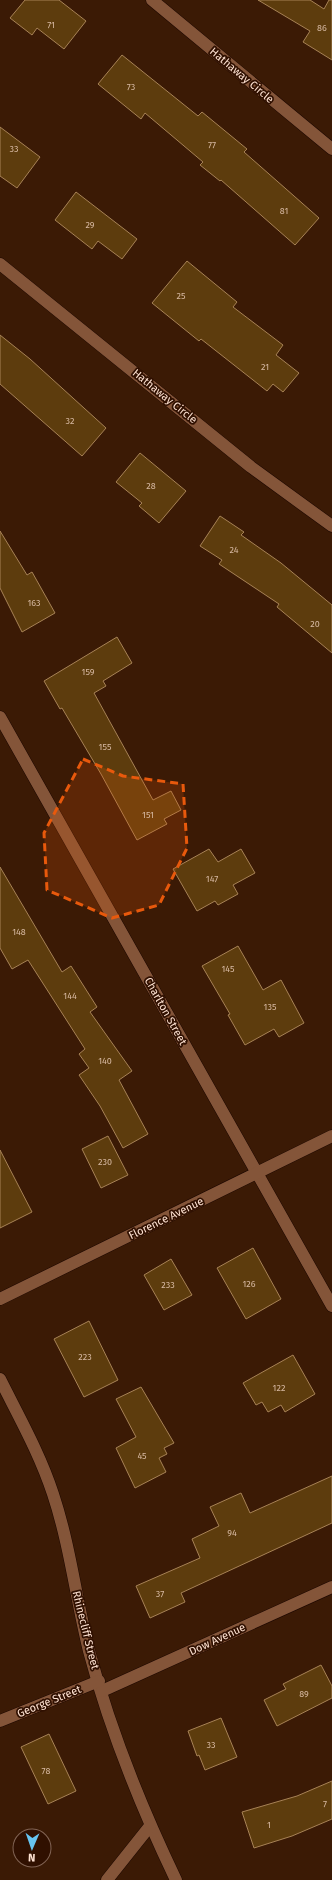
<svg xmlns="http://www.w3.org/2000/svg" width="332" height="1880" viewBox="0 0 332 1880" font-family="'Fira Sans',sans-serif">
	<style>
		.building { fill: #5d3c0d; stroke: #a78256 }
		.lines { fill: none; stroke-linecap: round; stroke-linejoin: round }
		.minor-casing { stroke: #1c0700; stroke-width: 13 }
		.minor { stroke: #845539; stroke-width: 12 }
		.marked { fill: #e8590c; fill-opacity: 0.2; stroke: #e8590c; stroke-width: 3; stroke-dasharray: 8 5; stroke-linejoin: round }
		.labels { text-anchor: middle; stroke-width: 3.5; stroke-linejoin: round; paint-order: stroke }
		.number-label { font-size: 9px; fill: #d6b8a1 }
		.street-label { font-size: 11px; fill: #fee2d2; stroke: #301000 }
	</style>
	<rect width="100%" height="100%" fill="#3b1a05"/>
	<g class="building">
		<polygon points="25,0 59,0 86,21 64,49 37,28 32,35 10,18"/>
		<polygon points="258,0 310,0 324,9 329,0 332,0 332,60 303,42 310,31"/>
		<polygon points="122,55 198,116 202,112 247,149 244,152 319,218 295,245 221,180 220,181 200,165 203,162 145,113 141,119 98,84"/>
		<polygon points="0,127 40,157 17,188 0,176"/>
		<polygon points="76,192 137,239 122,259 98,241 92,249 55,220"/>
		<polygon points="187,261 237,302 233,307 283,345 276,355 299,373 283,392 273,384 267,391 201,339 199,341 152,303"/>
		<polygon points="0,335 30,359 106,428 82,456 0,384"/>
		<polygon points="140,453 186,491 159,523 139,506 142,503 116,482"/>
		<polygon points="220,516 244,532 241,535 281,563 332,605 332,653 277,607 279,604 219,564 222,560 200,546"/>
		<polygon points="0,531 27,575 32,572 55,613 22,632 0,588"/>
		<polygon points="117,637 132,663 103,681 106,686 94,693 153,800 171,791 181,810 164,819 167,824 137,840 101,774 62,708 60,709 44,681"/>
		<polygon points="209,849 218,862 241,849 255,873 233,885 238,894 218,905 215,901 197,911 173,869"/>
		<polygon points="0,867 62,972 71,966 97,1007 90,1012 132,1071 119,1080 148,1134 123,1148 100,1106 79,1075 89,1068 79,1054 85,1049 28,960 12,969 0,948"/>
		<polygon points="238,946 263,990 281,980 304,1023 279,1037 274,1029 245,1045 228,1015 230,1014 202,966"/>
		<polygon points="108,1136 128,1175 101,1188 82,1149"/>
		<polygon points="0,1150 32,1212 0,1228"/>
		<polygon points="253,1248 281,1299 246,1319 217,1268"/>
		<polygon points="171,1259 192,1295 164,1310 144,1275"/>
		<polygon points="89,1321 118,1380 84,1397 54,1339"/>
		<polygon points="293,1355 315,1394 285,1412 281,1405 268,1412 262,1402 256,1405 243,1383"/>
		<polygon points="141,1387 174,1443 164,1448 167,1454 159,1458 166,1472 135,1488 116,1448 136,1437 116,1399"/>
		<polygon points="332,1476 332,1523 181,1593 185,1602 150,1618 136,1586 200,1558 192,1539 219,1526 210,1507 241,1493 250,1513"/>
		<polygon points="321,1665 332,1686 332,1698 277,1726 264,1700 286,1689 283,1684"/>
		<polygon points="221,1718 237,1757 205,1770 199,1755 197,1756 188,1731"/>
		<polygon points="49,1734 76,1791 48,1804 21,1747"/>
		<polygon points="332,1781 332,1819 292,1836 254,1848 242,1812 297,1796"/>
	</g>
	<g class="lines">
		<defs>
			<g id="minor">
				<polyline points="152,0 332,149"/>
				<polyline points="0,264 251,467 332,526"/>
				<polyline points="0,717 332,1306"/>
				<polyline points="0,1299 332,1136"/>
				<path d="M0,1379C19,1417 40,1454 53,1494C70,1545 76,1599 89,1651C110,1730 141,1807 176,1880"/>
				<polyline points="102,1691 332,1587"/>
				<polyline points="0,1721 99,1681"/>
				<polyline points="107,1880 150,1826"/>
			</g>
		</defs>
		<use href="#minor" class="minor-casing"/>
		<use href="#minor" class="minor"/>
	</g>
	<path class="marked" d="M83,759L123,776L183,784L187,848L159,905L112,918L47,890L44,833Z"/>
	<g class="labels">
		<g class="number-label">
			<text x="51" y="28">71</text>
			<text x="322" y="31">86</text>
			<text x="131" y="90">73</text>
			<text x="212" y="148">77</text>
			<text x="14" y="152">33</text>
			<text x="284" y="214">81</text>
			<text x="90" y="228">29</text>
			<text x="181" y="299">25</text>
			<text x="265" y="370">21</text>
			<text x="70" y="424">32</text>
			<text x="151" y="489">28</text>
			<text x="234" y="553">24</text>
			<text x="34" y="606">163</text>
			<text x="315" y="627">20</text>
			<text x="88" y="675">159</text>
			<text x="105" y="750">155</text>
			<text x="148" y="818">151</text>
			<text x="212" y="882">147</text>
			<text x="19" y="935">148</text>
			<text x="228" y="972">145</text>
			<text x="70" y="999">144</text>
			<text x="270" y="1010">135</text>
			<text x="105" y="1064">140</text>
			<text x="105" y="1165">230</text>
			<text x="249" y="1287">126</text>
			<text x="168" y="1288">233</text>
			<text x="85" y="1360">223</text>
			<text x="279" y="1391">122</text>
			<text x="142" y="1459">45</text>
			<text x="232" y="1536">94</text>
			<text x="160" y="1597">37</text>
			<text x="304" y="1697">89</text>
			<text x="211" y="1748">33</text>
			<text x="46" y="1774">78</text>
			<text x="325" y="1807">7</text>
			<text x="269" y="1828">1</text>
		</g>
		<g class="street-label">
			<text transform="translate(242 75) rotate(40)" y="4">Hathaway Circle</text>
			<text transform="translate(165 396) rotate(39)" y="4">Hathaway Circle</text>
			<text transform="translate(166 1011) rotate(61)" y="4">Charlton Street</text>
			<text transform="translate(166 1218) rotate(-26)" y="4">Florence Avenue</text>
			<text transform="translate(86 1630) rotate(76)" y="4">Rhinecliff Street</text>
			<text transform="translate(217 1639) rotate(-25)" y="4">Dow Avenue</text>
			<text transform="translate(49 1701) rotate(-22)" y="4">George Street</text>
		</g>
	</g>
	<g transform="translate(32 1848) rotate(182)"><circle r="19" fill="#301000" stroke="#826454"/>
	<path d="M0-3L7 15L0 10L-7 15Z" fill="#67c4f0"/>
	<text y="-6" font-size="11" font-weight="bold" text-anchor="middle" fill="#fee2d2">N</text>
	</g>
</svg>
